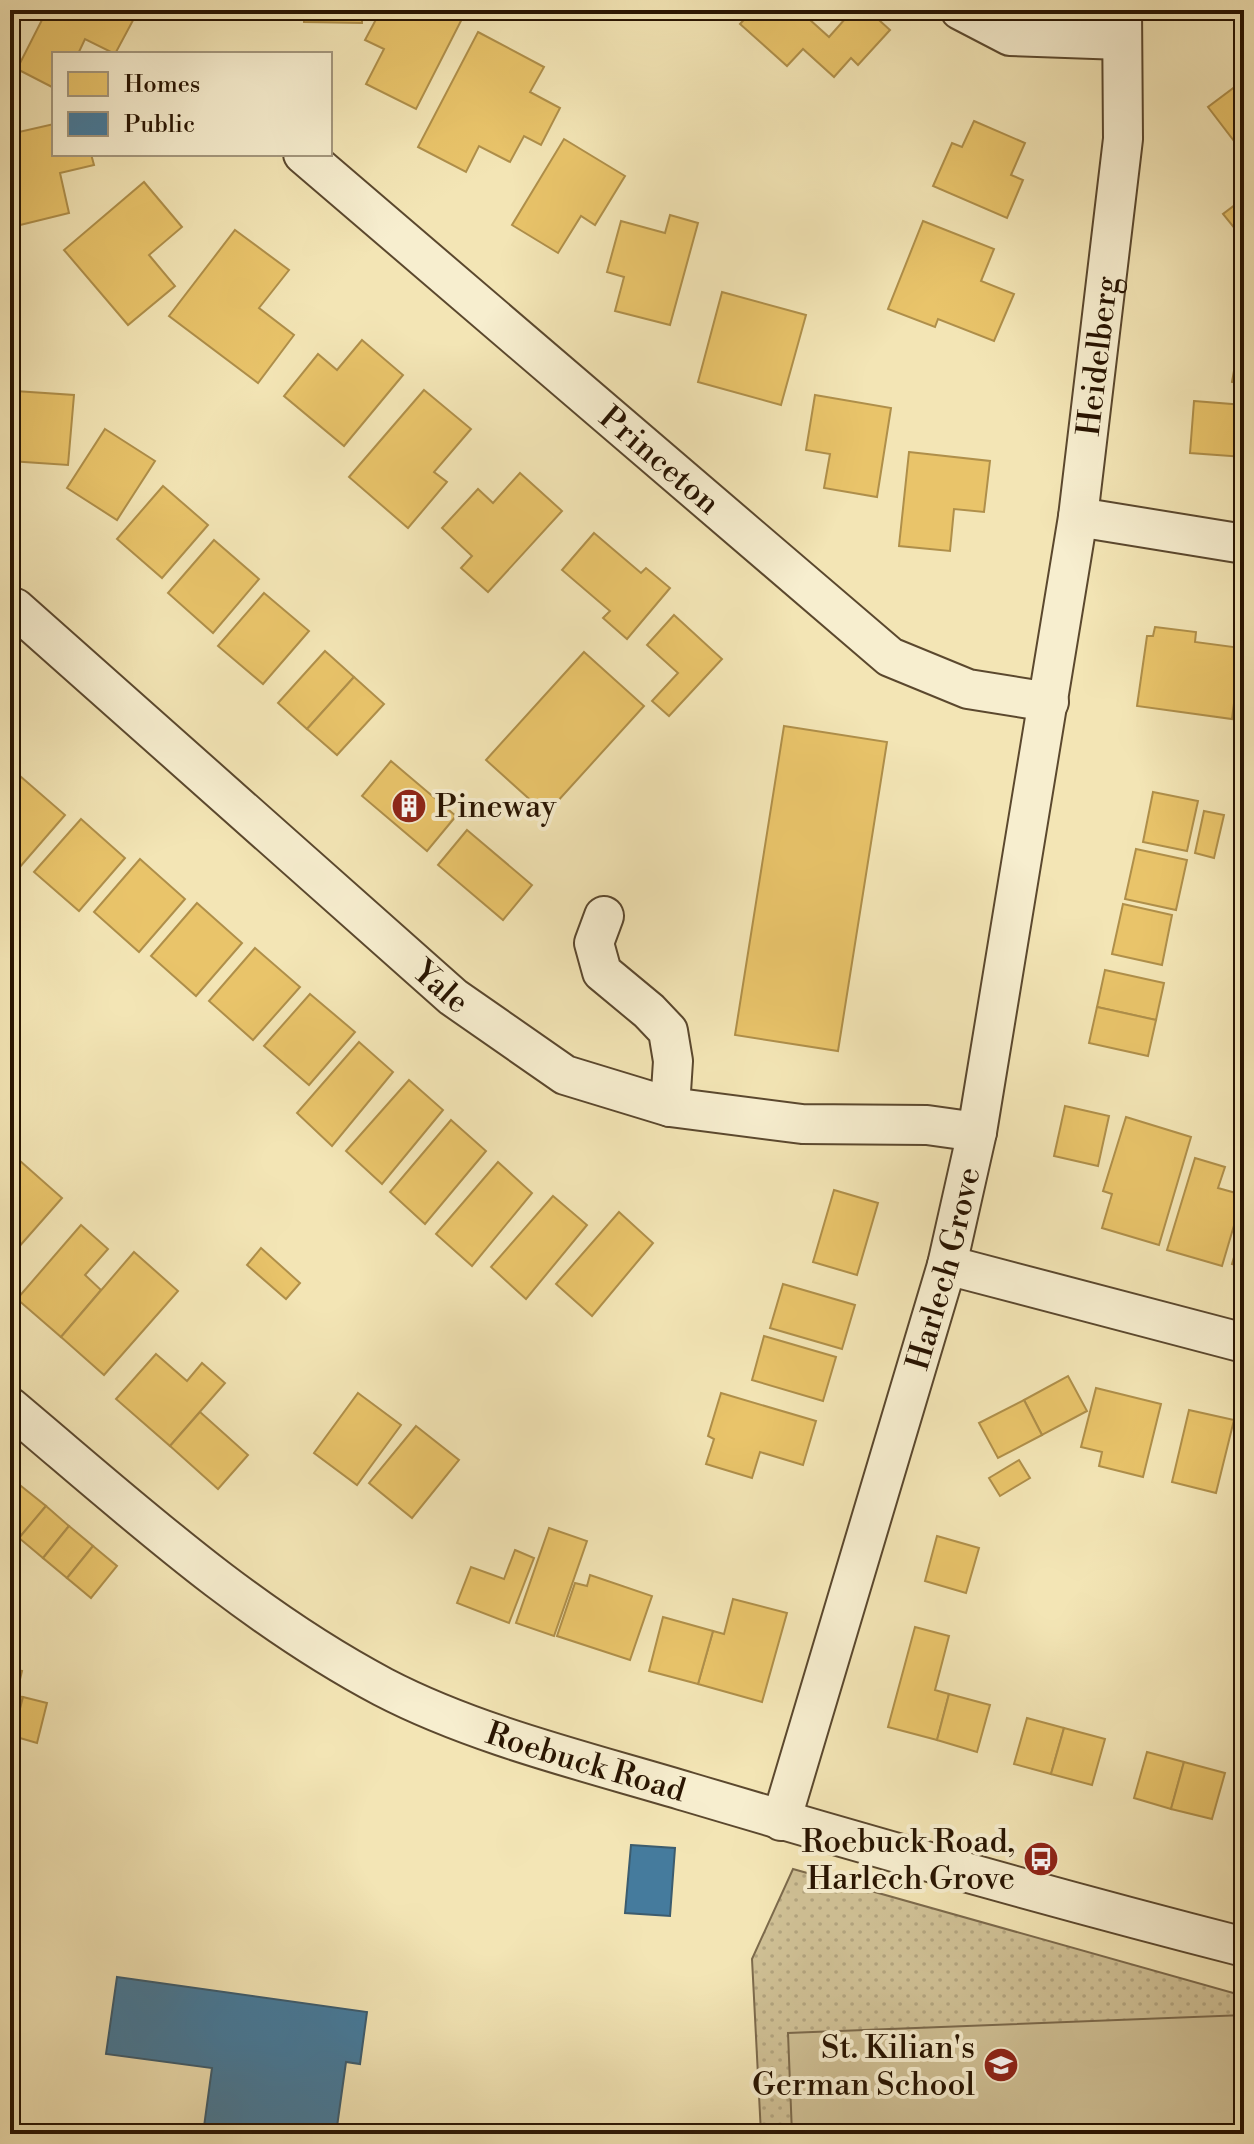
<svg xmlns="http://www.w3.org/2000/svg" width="1254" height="2144" viewBox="0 0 1254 2144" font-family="'Libre Bodoni',serif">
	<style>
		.grass { fill: url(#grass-dots); stroke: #7c6a4c; stroke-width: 2 }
		.park { fill: #d0c196; stroke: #7c6a4c; stroke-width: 2 }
		.homes { fill: #e9c46a; stroke: #af8f4a; stroke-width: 2 }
		.public { fill: #457b9d; stroke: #3c5c6e; stroke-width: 2 }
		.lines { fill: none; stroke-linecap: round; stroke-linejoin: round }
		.minor-casing { stroke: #5b482e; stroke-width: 42 }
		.minor { stroke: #f7eecf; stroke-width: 38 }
		.labels { text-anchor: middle; stroke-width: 8; stroke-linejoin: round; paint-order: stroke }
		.street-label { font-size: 32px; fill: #281401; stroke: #f7eecf }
		.poi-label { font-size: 32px; fill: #281401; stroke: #f7eecf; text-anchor: end }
	</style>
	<defs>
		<pattern id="grass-dots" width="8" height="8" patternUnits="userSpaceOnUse" patternTransform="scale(2)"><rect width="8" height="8" fill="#d0c196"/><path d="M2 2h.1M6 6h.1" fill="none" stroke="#b3a580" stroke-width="1.8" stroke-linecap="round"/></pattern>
	</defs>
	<rect width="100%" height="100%" fill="#f3e5b5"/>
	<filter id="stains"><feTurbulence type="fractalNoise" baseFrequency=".0025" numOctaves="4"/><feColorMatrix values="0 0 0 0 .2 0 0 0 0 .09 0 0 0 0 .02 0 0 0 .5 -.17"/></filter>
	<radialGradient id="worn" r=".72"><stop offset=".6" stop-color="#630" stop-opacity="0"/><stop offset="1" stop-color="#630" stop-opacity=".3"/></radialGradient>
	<polygon class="grass" points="793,1869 1244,1996 1244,2134 761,2134 752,1959"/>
	<polygon class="park" points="1244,2015 1244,2134 792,2134 788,2033"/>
	<g class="homes">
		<polygon points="47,10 136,10 138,11 115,54 85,39 78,54 54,54 54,88 17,69"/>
		<polygon points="304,10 362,10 362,23 304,22"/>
		<polygon points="381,10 466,11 416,109 366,84 384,49 365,40"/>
		<polygon points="753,10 799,10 829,37 853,10 868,10 890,30 858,65 851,58 834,77 803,49 787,66 740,24"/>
		<polygon points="478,32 544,67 530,92 560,108 541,145 524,136 510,162 479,146 466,172 418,147"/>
		<polygon points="1244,80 1244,154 1208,107"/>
		<polygon points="974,121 1025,143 1011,175 1023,180 1007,218 933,186 952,143 962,147"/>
		<polygon points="54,124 54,154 91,154 94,165 60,173 69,213 12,227 10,217 10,134"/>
		<polygon points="564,139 625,176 595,225 581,216 558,253 512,225"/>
		<polygon points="144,182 182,227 149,255 175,286 128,325 64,250"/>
		<polygon points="1244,198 1244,240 1223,214"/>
		<polygon points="670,215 698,223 670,325 615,311 624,277 607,272 621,221 665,233"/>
		<polygon points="923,221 994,249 981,281 1014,294 994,341 938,319 935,327 888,309"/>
		<polygon points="235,230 289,270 259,308 294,335 258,383 169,316"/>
		<polygon points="722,292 806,315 781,405 698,382"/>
		<polygon points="1244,315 1244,384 1232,382"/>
		<polygon points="362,340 403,375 344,446 284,396 318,354 337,370"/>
		<polygon points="424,390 471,429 434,472 447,482 408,528 349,477"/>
		<polygon points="15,391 74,395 68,465 10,461"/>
		<polygon points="815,395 891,408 877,497 824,488 830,454 806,450"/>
		<polygon points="1194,401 1244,405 1244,457 1190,453"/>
		<polygon points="105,429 155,461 117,520 67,488"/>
		<polygon points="909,452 990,461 984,512 954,509 950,551 899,546"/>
		<polygon points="520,473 562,511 488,592 461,568 472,556 442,528 478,489 493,503"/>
		<polygon points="163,486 208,525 162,578 117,539"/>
		<polygon points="594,533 641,573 646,568 670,588 627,639 603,618 610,611 562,570"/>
		<polygon points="214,540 259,579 213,633 168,593"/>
		<polygon points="264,593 309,631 263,684 218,646"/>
		<polygon points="674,615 722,659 669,716 652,701 678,673 647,645"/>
		<polygon points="1155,627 1196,632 1195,642 1241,648 1232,719 1137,706 1147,636 1153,636"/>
		<polygon points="325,651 354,677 307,729 278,703"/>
		<polygon points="584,652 644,706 546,814 486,760"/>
		<polygon points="354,677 384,704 337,755 307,729"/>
		<polygon points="784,726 887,742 838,1051 735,1035"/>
		<polygon points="391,761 456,816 427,851 362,796"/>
		<polygon points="20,776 65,815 19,868 10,860 10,787"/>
		<polygon points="1153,792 1198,801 1187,851 1143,842"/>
		<polygon points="1204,811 1224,815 1214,858 1195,853"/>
		<polygon points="81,819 125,858 79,911 34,872"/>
		<polygon points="467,830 532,885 503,920 438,865"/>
		<polygon points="1136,849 1187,860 1176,910 1125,899"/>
		<polygon points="140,859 185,899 139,952 94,912"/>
		<polygon points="197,903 242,943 196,996 151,956"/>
		<polygon points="1123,904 1172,915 1162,965 1112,954"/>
		<polygon points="255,948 300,987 253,1040 209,1001"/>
		<polygon points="1105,970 1164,983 1156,1020 1097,1007"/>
		<polygon points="310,994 355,1032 309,1085 264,1046"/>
		<polygon points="1097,1007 1156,1020 1148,1056 1089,1043"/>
		<polygon points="359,1042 393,1072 332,1146 297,1113"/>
		<polygon points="409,1080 443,1110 382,1184 346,1151"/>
		<polygon points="1065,1106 1109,1116 1098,1166 1054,1156"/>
		<polygon points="1126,1117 1191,1137 1159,1245 1102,1228 1112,1194 1103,1191"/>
		<polygon points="451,1120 486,1151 425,1224 390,1192"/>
		<polygon points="1195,1158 1225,1167 1218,1188 1243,1195 1222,1266 1167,1250"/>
		<polygon points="19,1160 62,1198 10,1257 10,1169"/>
		<polygon points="498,1162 532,1193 472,1266 436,1234"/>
		<polygon points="834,1190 878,1203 857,1275 813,1262"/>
		<polygon points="553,1196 587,1225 526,1299 491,1267"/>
		<polygon points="619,1212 653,1243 592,1316 556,1284"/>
		<polygon points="1244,1223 1244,1267 1232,1264"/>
		<polygon points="81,1225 108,1249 85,1275 101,1290 61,1337 17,1299"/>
		<polygon points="261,1248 300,1283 286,1299 247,1265"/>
		<polygon points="134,1252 178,1291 104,1375 61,1337"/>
		<polygon points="783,1284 855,1305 842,1349 770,1328"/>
		<polygon points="764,1336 836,1357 823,1401 752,1380"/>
		<polygon points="156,1354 187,1381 202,1363 225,1383 170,1446 116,1399"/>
		<polygon points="1068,1376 1087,1411 1042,1435 1024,1400"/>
		<polygon points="1096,1388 1161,1404 1143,1477 1099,1466 1102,1452 1081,1447"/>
		<polygon points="358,1393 401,1425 357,1485 314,1453"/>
		<polygon points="721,1393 816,1421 803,1465 760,1452 752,1478 706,1464 714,1439 708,1436"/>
		<polygon points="1024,1400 1042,1435 998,1458 979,1423"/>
		<polygon points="1189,1410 1234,1420 1216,1493 1172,1482"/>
		<polygon points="200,1412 248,1455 218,1489 170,1446"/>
		<polygon points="416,1426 459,1460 412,1518 369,1483"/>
		<polygon points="1019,1460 1030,1478 1000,1496 989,1478"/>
		<polygon points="21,1486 46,1506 19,1538 10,1530 10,1500"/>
		<polygon points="46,1506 69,1526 43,1558 19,1538"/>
		<polygon points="69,1526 93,1546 67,1578 43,1558"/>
		<polygon points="549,1528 587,1541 554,1636 516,1623"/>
		<polygon points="937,1536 979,1548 966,1593 925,1581"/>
		<polygon points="93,1546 117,1566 91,1598 67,1578"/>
		<polygon points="515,1550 534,1558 509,1623 457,1603 471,1567 504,1579"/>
		<polygon points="590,1575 652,1596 630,1660 557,1636 575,1583 587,1586"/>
		<polygon points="733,1599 787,1613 762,1702 698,1684 713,1631 724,1634"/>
		<polygon points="663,1617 713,1631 698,1684 649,1671"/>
		<polygon points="915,1627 949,1636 935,1690 949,1694 937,1740 888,1727"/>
		<polygon points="10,1668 22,1671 16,1696 23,1697 13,1736 10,1735"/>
		<polygon points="949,1694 990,1705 977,1752 937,1740"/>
		<polygon points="23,1697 47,1703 37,1743 13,1736"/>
		<polygon points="1027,1718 1064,1728 1051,1774 1014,1764"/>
		<polygon points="1064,1728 1105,1739 1092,1785 1051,1774"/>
		<polygon points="1147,1752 1184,1762 1171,1809 1134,1798"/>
		<polygon points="1184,1762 1225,1773 1212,1819 1171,1809"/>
	</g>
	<g class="public">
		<polygon points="631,1845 675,1848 670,1916 625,1913"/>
		<polygon points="117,1977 367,2012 360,2064 346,2062 336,2134 203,2134 212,2068 106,2054"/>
	</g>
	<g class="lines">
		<defs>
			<g id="minor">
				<polyline points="960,10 1010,36 1122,40"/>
				<path id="s1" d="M303,154L890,657L968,689L1049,702"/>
				<polyline points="1078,517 1244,544"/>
				<path id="s2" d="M15,608L453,997L565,1075L670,1107L802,1124L927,1125L977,1132"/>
				<polyline points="604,916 594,943 602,972 649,1011 668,1031 673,1061 670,1107"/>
				<polyline points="947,1265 1244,1343"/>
				<path id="s3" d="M10,1407C129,1507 245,1614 383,1687C475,1735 588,1762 688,1792C873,1847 1057,1899 1244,1947"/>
				<path id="s4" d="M781,1821L947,1265L977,1132L1078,517L1123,139L1122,10"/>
			</g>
		</defs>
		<use href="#minor" class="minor-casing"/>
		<use href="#minor" class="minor"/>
	</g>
	<defs>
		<symbol id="building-disc" viewBox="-11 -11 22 22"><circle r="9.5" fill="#8f2418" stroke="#f7eecf"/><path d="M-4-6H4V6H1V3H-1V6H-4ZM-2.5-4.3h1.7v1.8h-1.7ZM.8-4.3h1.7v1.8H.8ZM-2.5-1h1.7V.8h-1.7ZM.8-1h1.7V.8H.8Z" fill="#fff"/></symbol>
		<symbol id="bus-disc" viewBox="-11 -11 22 22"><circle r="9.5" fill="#8f2418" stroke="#f7eecf"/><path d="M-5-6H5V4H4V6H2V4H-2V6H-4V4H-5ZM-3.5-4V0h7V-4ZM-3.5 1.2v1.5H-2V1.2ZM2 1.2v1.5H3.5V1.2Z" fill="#fff"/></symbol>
		<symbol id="school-disc" viewBox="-11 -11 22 22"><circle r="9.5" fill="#8f2418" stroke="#f7eecf"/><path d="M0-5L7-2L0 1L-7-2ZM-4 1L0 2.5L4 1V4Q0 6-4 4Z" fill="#fff"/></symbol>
	</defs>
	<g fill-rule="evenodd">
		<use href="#building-disc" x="389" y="786" width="40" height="40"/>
		<use href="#bus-disc" x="1021" y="1839" width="40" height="40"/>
		<use href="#school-disc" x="981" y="2045" width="40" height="40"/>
	</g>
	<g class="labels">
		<g class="street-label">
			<text dy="11" stroke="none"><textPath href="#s4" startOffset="1502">Heidelberg</textPath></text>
			<text dy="11" stroke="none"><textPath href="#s1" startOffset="470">Princeton</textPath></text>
			<text dy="11" stroke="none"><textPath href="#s2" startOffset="570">Yale</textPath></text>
			<text dy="11" stroke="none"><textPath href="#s4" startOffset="576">Harlech Grove</textPath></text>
			<text dy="11" stroke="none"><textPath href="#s3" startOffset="684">Roebuck Road</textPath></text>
		</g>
		<g class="poi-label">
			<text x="435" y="817" text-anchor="start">Pineway</text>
			<text x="1015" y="1852">Roebuck Road,<tspan x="1015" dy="37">Harlech Grove</tspan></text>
			<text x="975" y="2058">St. Kilian's<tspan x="975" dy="37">German School</tspan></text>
		</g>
	</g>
	<rect width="1254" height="2144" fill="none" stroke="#f3e5b5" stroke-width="40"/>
	<rect x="12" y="12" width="1230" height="2120" fill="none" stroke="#281401" stroke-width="4"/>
	<rect x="20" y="20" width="1214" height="2104" fill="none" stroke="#281401" stroke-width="2"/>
	<rect x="52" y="52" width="280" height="104" fill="#f7eecf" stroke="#a4977d" stroke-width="2"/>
	<rect x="68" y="72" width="40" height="24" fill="#e9c46a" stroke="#a4977d" stroke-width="2"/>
	<text x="124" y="92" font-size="24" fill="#281401">Homes</text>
	<rect x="68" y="112" width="40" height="24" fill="#457b9d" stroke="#a4977d" stroke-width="2"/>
	<text x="124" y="132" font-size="24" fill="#281401">Public</text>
	<rect width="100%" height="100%" filter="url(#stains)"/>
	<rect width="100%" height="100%" fill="url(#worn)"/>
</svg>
